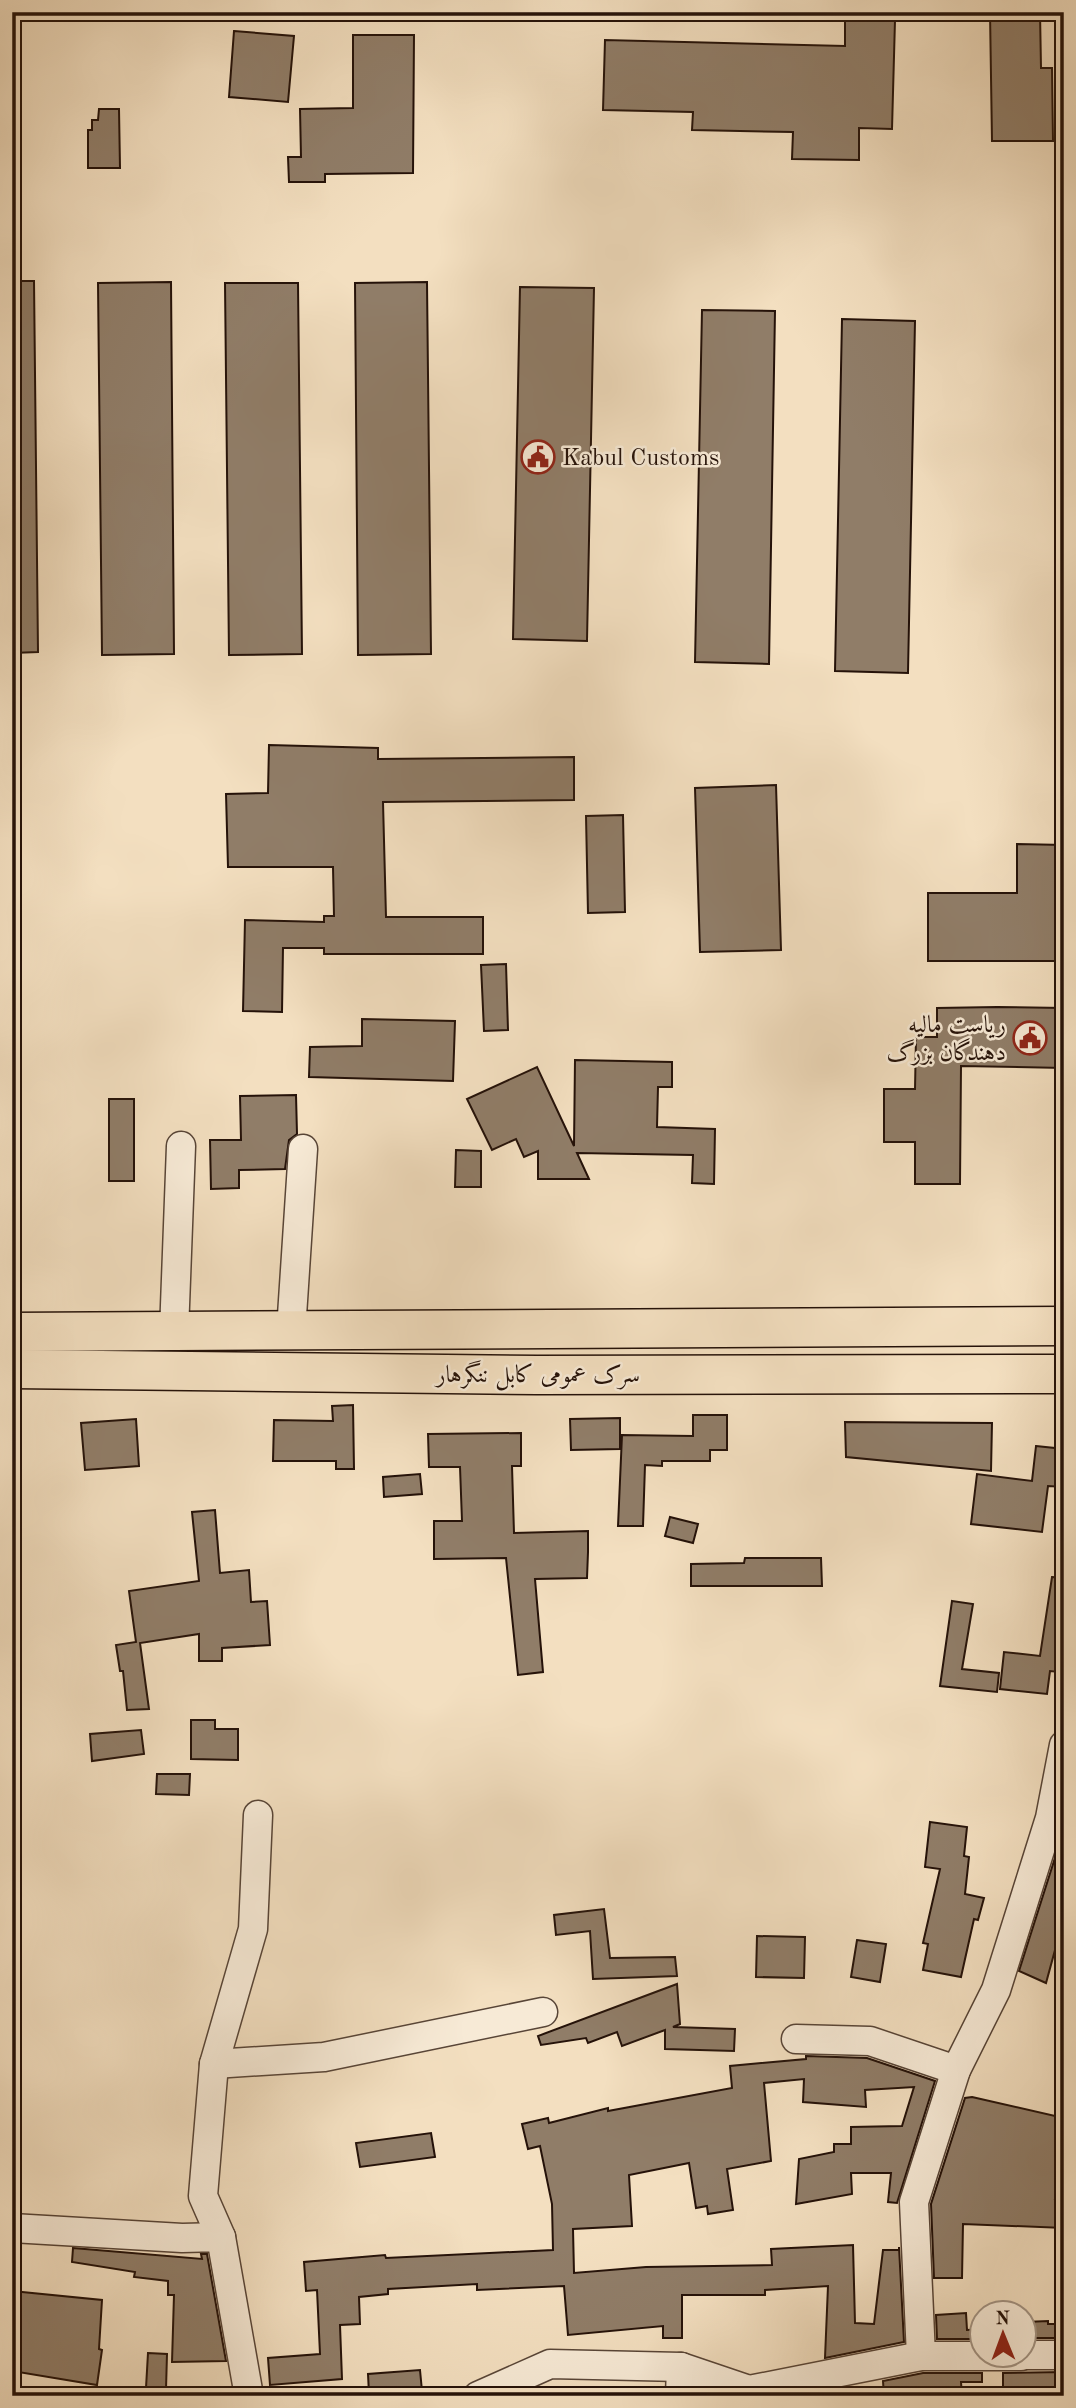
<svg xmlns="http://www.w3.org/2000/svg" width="1076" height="2408" viewBox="0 0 1076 2408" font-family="'Old Standard TT',Amiri,serif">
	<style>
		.building { fill: #907d68; stroke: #251209; stroke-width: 2 }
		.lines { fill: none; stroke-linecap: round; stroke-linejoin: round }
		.street-casing { stroke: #584537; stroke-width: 31 }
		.highway-casing { stroke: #251209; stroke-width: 41 }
		.street { stroke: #f7ead6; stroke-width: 28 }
		.highway { stroke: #f3dfc0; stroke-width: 38 }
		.labels { text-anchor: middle; stroke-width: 5; stroke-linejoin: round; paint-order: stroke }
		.poi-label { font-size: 24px; fill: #251209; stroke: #f7ead6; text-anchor: start }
		.street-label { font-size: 24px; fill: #251209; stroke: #f7ead6 }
	</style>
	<rect width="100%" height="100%" fill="#f3dfc0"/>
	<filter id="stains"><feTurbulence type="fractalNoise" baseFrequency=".00286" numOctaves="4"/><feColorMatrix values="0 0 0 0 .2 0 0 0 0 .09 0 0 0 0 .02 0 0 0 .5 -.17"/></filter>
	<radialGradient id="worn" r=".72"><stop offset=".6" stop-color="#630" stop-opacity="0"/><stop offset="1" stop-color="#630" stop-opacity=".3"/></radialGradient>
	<g class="building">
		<polygon points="990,12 1040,12 1041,68 1052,68 1053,141 992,141"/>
		<polygon points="845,19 895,20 892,129 859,128 859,160 792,159 793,132 692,130 693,112 603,110 605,40 845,46"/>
		<polygon points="234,31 294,36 288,102 229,97"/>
		<polygon points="353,35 414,35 413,173 325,174 325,182 289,182 288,157 301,157 300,109 353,108"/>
		<polygon points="99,109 119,109 120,168 88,168 88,130 92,130 92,120 98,120"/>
		<polygon points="12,281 34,281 38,652 12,653"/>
		<polygon points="171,282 174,654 102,655 98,283"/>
		<polygon points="427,282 431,654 358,655 355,283"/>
		<polygon points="225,283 298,283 302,654 229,655"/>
		<polygon points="520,287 594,288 587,641 513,639"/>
		<polygon points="702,310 775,311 769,664 695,662"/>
		<polygon points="842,319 915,321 908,673 835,671"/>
		<polygon points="269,745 378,748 378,759 574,757 574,800 383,802 386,917 483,917 483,954 324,954 324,948 283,948 282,1012 243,1011 245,920 324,922 324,916 334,916 333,867 228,867 226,794 268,793"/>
		<polygon points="776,785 781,950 700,952 695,788"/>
		<polygon points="623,815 625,912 588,913 586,816"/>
		<polygon points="1017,844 1064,845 1064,877 1058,876 1058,961 928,961 928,893 1017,893"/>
		<polygon points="506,964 508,1030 484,1031 481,965"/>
		<polygon points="997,1007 1064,1008 1064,1068 961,1066 960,1184 915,1184 915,1142 884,1142 884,1089 915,1089 916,1037 937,1037 937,1008"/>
		<polygon points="362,1019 455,1021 453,1081 309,1077 310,1047 362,1046"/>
		<polygon points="575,1060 672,1062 672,1087 658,1087 657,1127 715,1129 714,1184 692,1183 693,1155 577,1153 589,1179 538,1179 538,1151 524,1157 516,1139 492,1150 467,1099 537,1067 574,1146"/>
		<polygon points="296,1095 297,1134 289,1140 285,1169 239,1170 239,1188 211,1189 210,1140 241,1140 240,1096"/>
		<rect x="109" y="1099" width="25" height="82"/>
		<polygon points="456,1150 481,1151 481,1187 455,1187"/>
		<polygon points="353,1405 354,1469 336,1469 336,1461 273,1461 274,1420 333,1421 332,1406"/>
		<polygon points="693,1415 727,1415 727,1450 710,1450 710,1461 662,1461 662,1466 645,1465 643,1526 618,1526 622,1435 693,1436"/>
		<polygon points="620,1418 620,1449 571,1450 570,1419"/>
		<polygon points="136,1419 139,1466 85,1470 81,1423"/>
		<polygon points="845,1422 992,1423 991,1471 846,1457"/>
		<polygon points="521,1433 521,1466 512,1466 514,1533 588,1531 588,1552 587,1578 535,1579 543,1672 518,1675 506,1558 434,1559 434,1521 462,1521 460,1467 429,1467 428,1434"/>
		<polygon points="1036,1446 1064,1449 1064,1487 1048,1486 1042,1532 971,1524 977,1474 1032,1481"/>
		<polygon points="420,1474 422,1494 384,1497 383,1477"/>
		<polygon points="215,1510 220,1573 249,1570 251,1602 267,1601 270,1645 222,1648 222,1661 199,1661 199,1634 140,1643 149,1709 127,1710 123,1671 120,1671 116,1645 136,1642 129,1591 199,1581 192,1512"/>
		<polygon points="670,1517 698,1524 693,1543 665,1536"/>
		<polygon points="745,1558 821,1558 822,1586 691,1586 691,1564 744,1563"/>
		<polygon points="1052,1577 1064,1578 1064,1643 1059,1672 1050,1671 1047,1694 1000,1689 1004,1652 1040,1656"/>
		<polygon points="952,1601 973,1604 962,1669 999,1673 997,1692 940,1686"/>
		<polygon points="191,1720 215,1720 215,1729 238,1729 238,1760 191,1759"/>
		<polygon points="141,1730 144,1754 92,1761 90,1734"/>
		<polygon points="157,1774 190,1774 189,1795 156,1794"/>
		<polygon points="930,1822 967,1827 964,1856 969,1857 965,1894 984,1898 978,1920 974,1919 961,1977 923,1970 928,1944 923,1943 940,1869 925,1867"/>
		<polygon points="1061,1839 1064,1840 1064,1917 1046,1983 1019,1971"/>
		<polygon points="604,1909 610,1958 675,1957 677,1976 593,1979 590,1931 556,1935 554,1915"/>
		<polygon points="757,1936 805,1937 804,1978 756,1977"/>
		<polygon points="857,1940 886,1944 880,1982 851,1977"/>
		<polygon points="677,1984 680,2024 673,2027 735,2029 734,2051 665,2049 665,2030 622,2046 617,2032 588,2043 586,2038 541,2045 538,2036"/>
		<polygon points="806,2056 867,2058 935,2081 897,2203 888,2202 891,2173 851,2173 852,2194 796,2204 799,2159 834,2152 834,2144 851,2144 851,2127 902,2126 914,2087 865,2090 866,2107 803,2102 804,2079 764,2083 771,2161 727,2169 733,2210 708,2214 707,2206 696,2208 689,2163 629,2175 632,2226 573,2229 574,2273 646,2267 772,2265 771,2249 853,2245 855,2323 874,2324 883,2250 899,2250 899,2247 904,2342 825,2358 828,2286 765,2290 765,2295 682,2295 682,2338 663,2338 663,2326 568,2335 564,2286 477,2290 477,2284 388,2289 388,2294 359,2297 360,2324 340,2325 342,2379 270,2385 268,2358 320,2354 317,2290 306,2291 304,2262 385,2255 386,2258 553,2250 552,2204 540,2146 528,2149 522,2124 548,2118 549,2123 608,2108 608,2111 732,2088 730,2066 806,2059"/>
		<polygon points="972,2097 1064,2118 1064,2163 1055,2199 1064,2201 1064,2228 963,2224 962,2278 934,2278 931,2204 965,2098"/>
		<polygon points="431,2133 435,2157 360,2167 356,2143"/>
		<polygon points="73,2248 202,2259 201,2254 207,2254 226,2361 172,2362 174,2295 168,2295 168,2281 134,2277 135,2272 72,2262"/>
		<polygon points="12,2291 102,2300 99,2349 102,2350 97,2385 12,2371"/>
		<polygon points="966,2313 967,2330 982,2329 982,2339 937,2339 936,2315"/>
		<polygon points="1048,2321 1048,2324 1064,2324 1064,2338 1025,2338 1025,2322"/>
		<polygon points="148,2353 167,2354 166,2389 146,2388"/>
		<polygon points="420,2370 422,2391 369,2394 368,2374"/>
		<polygon points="1064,2372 1064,2396 1003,2396 1003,2373"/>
		<polygon points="923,2373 982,2373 982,2382 961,2382 962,2396 884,2396 883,2381"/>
	</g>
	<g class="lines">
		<defs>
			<g id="street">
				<polyline points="291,1331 303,1149"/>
				<polyline points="174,1332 181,1146"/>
				<polyline points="796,2039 870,2041 956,2070"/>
				<polyline points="214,2064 324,2057 543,2012"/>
				<polyline points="12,2228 182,2238 221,2237 249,2396"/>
				<polyline points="221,2237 203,2196 214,2064 253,1929 258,1815"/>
				<polyline points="1024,2355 1064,2355"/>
				<polyline points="921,2356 914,2202 956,2070 996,1990 1050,1818 1064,1745"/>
				<polyline points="478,2396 550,2364 681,2367 749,2390 921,2356 1021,2356"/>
				<polyline points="680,2396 681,2367"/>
			</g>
			<g id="highway">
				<polyline points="12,1332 1064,1326"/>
				<polyline points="12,1369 537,1375 1064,1374"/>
			</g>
		</defs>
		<use href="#street" class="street-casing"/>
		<use href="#highway" class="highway-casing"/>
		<use href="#street" class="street"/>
		<use href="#highway" class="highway"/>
	</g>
	<defs>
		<symbol id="civic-ring" viewBox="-11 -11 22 22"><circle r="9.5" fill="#f7ead6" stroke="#8f2418" stroke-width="1.5"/><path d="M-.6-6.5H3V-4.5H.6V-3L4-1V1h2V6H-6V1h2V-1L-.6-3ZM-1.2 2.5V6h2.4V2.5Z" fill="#8f2418"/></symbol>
	</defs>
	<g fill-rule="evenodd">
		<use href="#civic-ring" x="519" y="438" width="38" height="38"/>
		<use href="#civic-ring" x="1011" y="1019" width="38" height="38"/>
	</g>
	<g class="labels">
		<g class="poi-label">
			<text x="562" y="465">Kabul Customs</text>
			<text x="1006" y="1032" text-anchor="end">ریاست مالیه<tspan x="1006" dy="28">دهندگان بزرگ</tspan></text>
		</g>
		<g class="street-label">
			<text x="538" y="1382">سرک عمومی کابل ننگرهار</text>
		</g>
	</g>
	<rect width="1076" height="2408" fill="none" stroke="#f3dfc0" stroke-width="42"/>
	<rect x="14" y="14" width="1048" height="2380" fill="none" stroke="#251209" stroke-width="3.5"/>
	<rect x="21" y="21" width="1034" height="2366" fill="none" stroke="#251209" stroke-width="2"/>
	<g transform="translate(1003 2334) rotate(359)"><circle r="33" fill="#f7ead6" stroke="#a39484" stroke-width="2"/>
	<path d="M0-5L12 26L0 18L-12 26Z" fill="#8f2418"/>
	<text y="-10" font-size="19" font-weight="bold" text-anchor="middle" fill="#251209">N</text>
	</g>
	<rect width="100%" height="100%" filter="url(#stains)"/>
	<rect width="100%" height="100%" fill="url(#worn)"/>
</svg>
